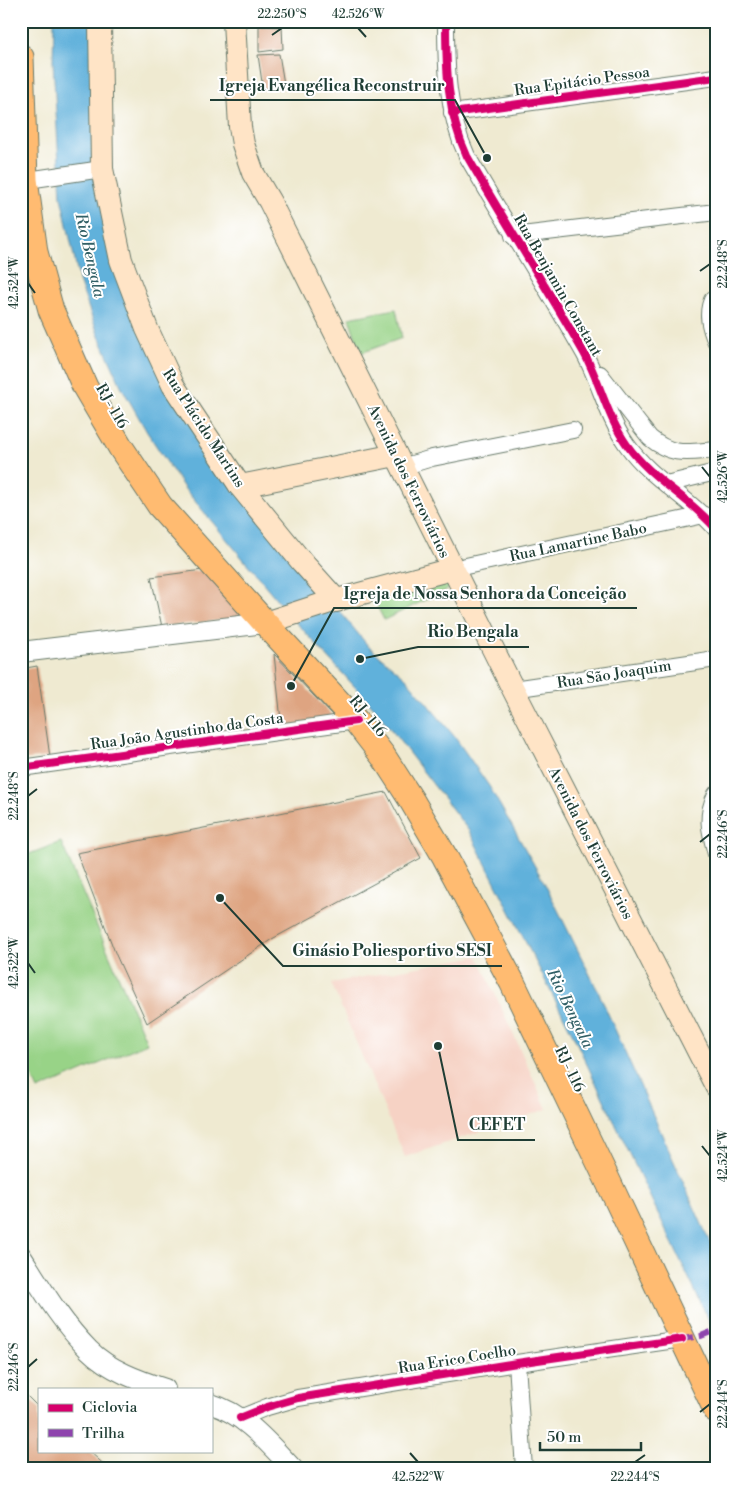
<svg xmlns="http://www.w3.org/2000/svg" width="737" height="1490" viewBox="0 0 737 1490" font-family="'Libre Bodoni',serif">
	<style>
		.built { fill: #f6d2c4 }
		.green { fill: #98d387; stroke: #5c885e }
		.water { fill: #60b1db; stroke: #407788 }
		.building { fill: #dea481 }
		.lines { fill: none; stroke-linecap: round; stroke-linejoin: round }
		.minor-casing { stroke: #687a6b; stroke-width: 18 }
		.tertiary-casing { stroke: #687a6b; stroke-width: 22 }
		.secondary-casing { stroke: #687a6b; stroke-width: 24 }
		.primary-casing { stroke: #687a6b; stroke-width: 27 }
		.minor { stroke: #fff; stroke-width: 16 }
		.tertiary { stroke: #fff; stroke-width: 20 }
		.secondary { stroke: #ffe4c6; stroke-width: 22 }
		.primary { stroke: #ffbb71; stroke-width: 25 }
		.quiet { stroke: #8e44ad; stroke-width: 6; stroke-dasharray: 12 6; stroke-linecap: butt }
		.cycleway-casing { stroke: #fff; stroke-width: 11 }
		.cycleway { stroke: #d6006c; stroke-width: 8 }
		.ticks { fill: none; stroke: #1f3d34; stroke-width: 2 }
		.labels { text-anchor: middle; stroke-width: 4; stroke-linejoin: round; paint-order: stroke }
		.street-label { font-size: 15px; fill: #1f3d34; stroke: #fff }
		.water-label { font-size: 16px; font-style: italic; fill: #326066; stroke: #fff }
		.leader { fill: none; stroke: #1f3d34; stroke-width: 2 }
		.callout-dot { fill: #1f3d34; stroke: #fff; stroke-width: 2 }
		.callout-label { font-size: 16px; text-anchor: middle; font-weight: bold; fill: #1f3d34; stroke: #fff; stroke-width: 4; stroke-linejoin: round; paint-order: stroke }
		.neatline { fill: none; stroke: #1f3d34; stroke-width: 2 }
		.ticks-label { font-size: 12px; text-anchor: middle; fill: #1f3d34 }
	</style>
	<rect width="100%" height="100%" fill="#fff"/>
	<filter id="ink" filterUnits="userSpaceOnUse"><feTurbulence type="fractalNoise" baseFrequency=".02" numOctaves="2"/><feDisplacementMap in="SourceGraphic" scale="10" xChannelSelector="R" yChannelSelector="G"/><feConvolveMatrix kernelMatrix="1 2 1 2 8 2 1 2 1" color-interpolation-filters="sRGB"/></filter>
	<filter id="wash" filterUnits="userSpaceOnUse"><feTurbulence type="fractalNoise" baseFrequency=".0096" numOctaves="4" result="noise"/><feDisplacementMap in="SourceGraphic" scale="20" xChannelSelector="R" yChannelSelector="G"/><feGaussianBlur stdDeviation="1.12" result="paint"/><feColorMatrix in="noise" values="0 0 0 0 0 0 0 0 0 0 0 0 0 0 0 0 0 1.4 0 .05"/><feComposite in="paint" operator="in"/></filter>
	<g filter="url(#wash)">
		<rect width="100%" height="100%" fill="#efead1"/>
		<polygon class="built" points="478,956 547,1109 405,1157 331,983"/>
		<g class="green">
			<polygon points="396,309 402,338 361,353 349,318"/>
			<polygon points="440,574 450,588 384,620 375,602"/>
			<polygon points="61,842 147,1043 38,1090 21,1052 21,857"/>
		</g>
		<polygon class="water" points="54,21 90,21 131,314 300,563 369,647 406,678 454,736 489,786 544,882 598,991 716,1256 716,1335 572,1033 469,831 375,709 294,620 184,488 147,432 122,388 98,334 80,284 61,197 53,61"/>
		<g id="blocks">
			<g class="building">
				<polygon points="259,26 282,27 283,49 259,52"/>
				<polygon points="279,54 284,84 263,89 258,55"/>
				<polygon points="210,569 240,606 241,618 162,627 151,577"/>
				<polygon points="274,654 334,717 282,730"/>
				<polygon points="37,666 50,757 21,760 21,669"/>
				<polygon points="386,792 421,858 272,939 147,1023 116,955 77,853"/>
				<polygon points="21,1390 39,1408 39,1451 89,1451 109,1469 21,1469"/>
			</g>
		</g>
	</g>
	<g filter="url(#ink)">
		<use href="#blocks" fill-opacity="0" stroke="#687a6b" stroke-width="1"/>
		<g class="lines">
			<defs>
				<g id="minor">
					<path d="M446,21C446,68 447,113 467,156C505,222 546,286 584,353C600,382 607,417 627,445C651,479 690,498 716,529"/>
					<polyline points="452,113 716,77"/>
					<polyline points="21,181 102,169"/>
					<polyline points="513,236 716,212"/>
					<path d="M716,298L712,300C706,314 710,328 716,342"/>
					<path d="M600,374L650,438C673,457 688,452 716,450"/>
					<polyline points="402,467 432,458 573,430"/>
					<polyline points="666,484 716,472"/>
					<polyline points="452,569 704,515"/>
					<polyline points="513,689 716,659"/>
					<polyline points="21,768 356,721"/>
					<path d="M716,794C705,817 710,831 716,854"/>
					<polyline points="517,1363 524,1469"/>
					<polyline points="240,1418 267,1407 298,1398 517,1363 682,1339"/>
				</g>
				<g id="tertiary">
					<polyline points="21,652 265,623"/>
					<path d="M21,1256C42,1289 62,1323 89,1350C109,1370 140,1381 165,1389"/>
					<path d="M211,1404C245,1414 269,1444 293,1469"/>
				</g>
				<g id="secondary">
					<polyline points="100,21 102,169 121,260 147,329 173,385 240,486 302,562 337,601"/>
					<polyline points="234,21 240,127 243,144 253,173 270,202 513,689 716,1086"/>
					<polyline points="240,486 396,455"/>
					<polyline points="265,623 333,601 452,569"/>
				</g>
				<polyline id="primary" points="21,57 25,180 35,252 51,310 85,387 121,448 160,506 265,623 356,721 383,756 412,801 445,857 512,982 607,1179 716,1410"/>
			</defs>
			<use href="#minor" class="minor-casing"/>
			<use href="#tertiary" class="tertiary-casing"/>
			<use href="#secondary" class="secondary-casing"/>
			<use href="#primary" class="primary-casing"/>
			<use href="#minor" class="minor"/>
			<use href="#tertiary" class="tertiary"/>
			<use href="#secondary" class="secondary"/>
			<use href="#primary" class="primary"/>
			<polyline class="quiet" points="682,1339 701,1336 716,1330"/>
			<defs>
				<g id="cycleway">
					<path d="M446,21C446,68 447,113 467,156C505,222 546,286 584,353C600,382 607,417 627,445C651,479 690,498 716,529"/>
					<polyline points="452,113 716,77"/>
					<polyline points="21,768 356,721"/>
					<polyline points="240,1418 267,1407 298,1398 517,1363 682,1339"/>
				</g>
			</defs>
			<use href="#cycleway" class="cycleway-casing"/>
			<use href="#cycleway" class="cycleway"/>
		</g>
	</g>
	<path class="ticks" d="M358,28L366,37M272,35L282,28M700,271L710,264M28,283L35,293M702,467L710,477M28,796L37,789M700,842L710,834M28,963L35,973M702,1146L710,1156M28,1367L37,1359M700,1412L710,1404M410,1453L418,1462M635,1462L645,1455"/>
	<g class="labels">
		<g class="street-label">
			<text transform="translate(582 81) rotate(-8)" y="5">Rua Epitácio Pessoa</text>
			<text transform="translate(558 285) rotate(60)" y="5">Rua Benjamin Constant</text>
			<text transform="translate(112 406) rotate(60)" y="5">RJ- 116</text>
			<text transform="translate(204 428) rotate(57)" y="5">Rua Plácido Martins</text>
			<text transform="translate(409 481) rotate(64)" y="5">Avenida dos Ferroviários</text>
			<text transform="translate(578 542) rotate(-12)" y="5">Rua Lamartine Babo</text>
			<text transform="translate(614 674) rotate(-9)" y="5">Rua São Joaquim</text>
			<text transform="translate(368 716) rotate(50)" y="5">RJ- 116</text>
			<text transform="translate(187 731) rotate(-8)" y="5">Rua João Agustinho da Costa</text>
			<text transform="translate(591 843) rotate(63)" y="5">Avenida dos Ferroviários</text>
			<text transform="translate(570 1069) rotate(64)" y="5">RJ- 116</text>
			<text transform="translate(457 1359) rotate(-9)" y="5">Rua Erico Coelho</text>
		</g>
		<g class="water-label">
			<text transform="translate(91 255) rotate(77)" y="6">Rio Bengala</text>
			<text transform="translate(571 1008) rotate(64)" y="6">Rio Bengala</text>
		</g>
	</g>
	<path class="leader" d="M487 158L455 100H210M291 686L334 608H637M360 659L418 647H529M220 898L283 966H502M438 1046L458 1140H535"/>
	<g class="callout-dot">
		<circle cx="487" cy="158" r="5"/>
		<circle cx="291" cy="686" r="5"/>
		<circle cx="360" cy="659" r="5"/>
		<circle cx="220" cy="898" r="5"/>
		<circle cx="438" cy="1046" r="5"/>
	</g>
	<g class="callout-label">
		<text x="332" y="91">Igreja Evangélica Reconstruir</text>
		<text x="485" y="599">Igreja de Nossa Senhora da Conceição</text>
		<text x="473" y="637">Rio Bengala</text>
		<text x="392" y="956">Ginásio Poliesportivo SESI</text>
		<text x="497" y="1130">CEFET</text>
	</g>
	<rect width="737" height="1490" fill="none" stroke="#fff" stroke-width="55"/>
	<rect x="38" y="1388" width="175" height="65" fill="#ffffff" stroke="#a5b1ae"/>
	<rect x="48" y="1404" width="25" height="8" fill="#d6006c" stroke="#a5b1ae"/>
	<text x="82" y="1412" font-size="15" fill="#1f3d34">Ciclovia</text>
	<rect x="48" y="1429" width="25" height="8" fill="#8e44ad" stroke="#a5b1ae"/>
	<text x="82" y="1438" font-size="15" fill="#1f3d34">Trilha</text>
	<path d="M540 1442v8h101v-8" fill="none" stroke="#1f3d34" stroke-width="2.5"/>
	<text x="547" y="1442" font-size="15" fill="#1f3d34" stroke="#ffffff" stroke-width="4" paint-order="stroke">50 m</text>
	<rect x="28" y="28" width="682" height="1434" class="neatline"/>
	<g class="ticks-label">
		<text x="282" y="18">22.250°S</text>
		<text x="358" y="18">42.526°W</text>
		<text transform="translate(723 264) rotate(-90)" y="4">22.248°S</text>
		<text transform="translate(14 283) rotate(-90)" y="4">42.524°W</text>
		<text transform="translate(723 477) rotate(-90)" y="4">42.526°W</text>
		<text transform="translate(14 796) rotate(-90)" y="4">22.248°S</text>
		<text transform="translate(723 834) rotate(-90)" y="4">22.246°S</text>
		<text transform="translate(14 963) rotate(-90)" y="4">42.522°W</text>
		<text transform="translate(723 1156) rotate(-90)" y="4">42.524°W</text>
		<text transform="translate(14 1367) rotate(-90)" y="4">22.246°S</text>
		<text transform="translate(723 1404) rotate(-90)" y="4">22.244°S</text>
		<text x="418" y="1481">42.522°W</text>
		<text x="635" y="1481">22.244°S</text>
	</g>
</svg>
